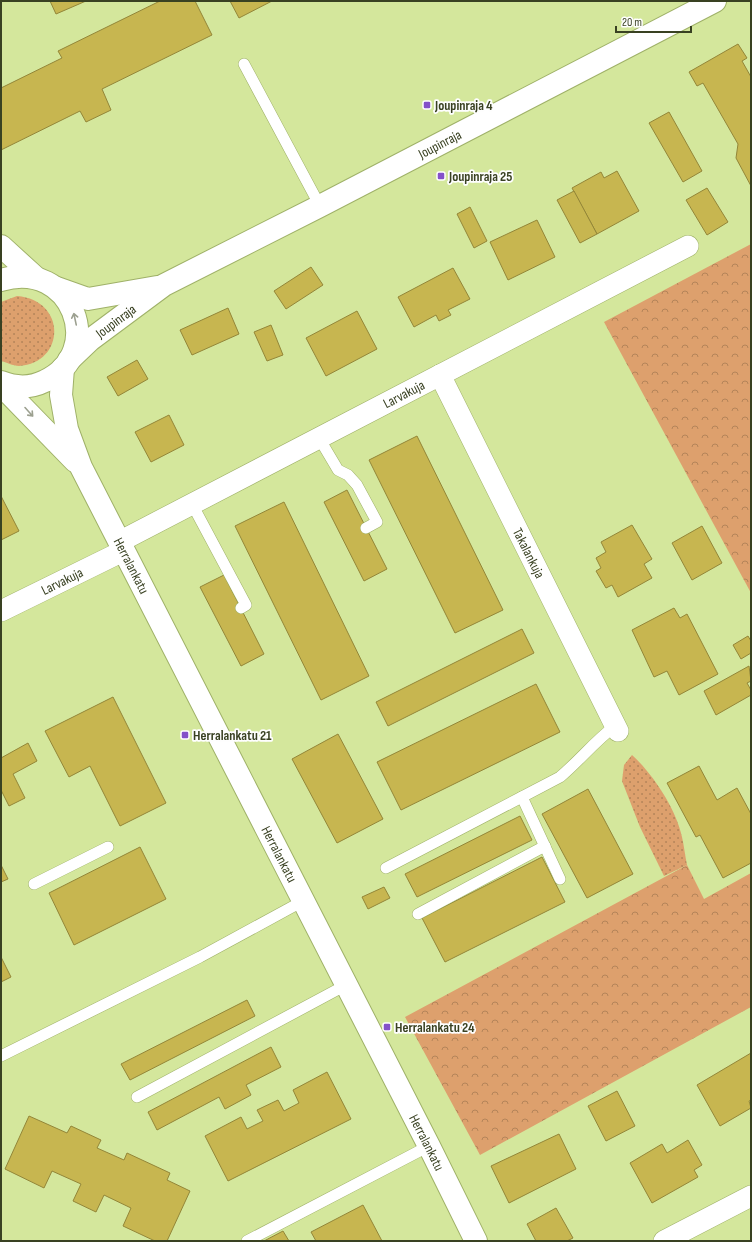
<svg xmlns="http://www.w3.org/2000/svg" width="752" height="1242" viewBox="0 0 752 1242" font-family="'Sofia Sans Condensed',sans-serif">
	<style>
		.grass { fill: url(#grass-dots) }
		.forest { fill: url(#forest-crowns) }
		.building { fill: #c7b650; stroke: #938638 }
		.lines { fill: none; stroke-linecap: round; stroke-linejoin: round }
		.service-casing { stroke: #9fb168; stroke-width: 12 }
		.minor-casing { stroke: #9fb168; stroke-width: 22 }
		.tertiary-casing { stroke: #9fb168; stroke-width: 24 }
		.service { stroke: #fff; stroke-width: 11 }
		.minor { stroke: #fff; stroke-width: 21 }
		.tertiary { stroke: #fff; stroke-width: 22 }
		.oneway { stroke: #9ca090 }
		.poi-dot { fill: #8451c9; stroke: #fefefe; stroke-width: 1.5 }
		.labels { text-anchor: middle; stroke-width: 3.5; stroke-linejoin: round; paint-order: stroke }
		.poi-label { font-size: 14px; font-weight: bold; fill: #394122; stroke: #fefefe; text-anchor: start }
		.street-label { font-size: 14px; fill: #394122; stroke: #fefefe }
	</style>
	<defs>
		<pattern id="grass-dots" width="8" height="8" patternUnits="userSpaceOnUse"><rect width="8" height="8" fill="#dda06d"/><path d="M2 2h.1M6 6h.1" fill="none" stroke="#b48459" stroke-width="1.8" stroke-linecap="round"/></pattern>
		<pattern id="forest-crowns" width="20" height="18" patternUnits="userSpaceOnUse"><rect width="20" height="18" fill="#dda06d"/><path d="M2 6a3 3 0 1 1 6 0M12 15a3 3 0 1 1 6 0" fill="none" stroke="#b48459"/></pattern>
	</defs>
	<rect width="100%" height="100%" fill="#d4e79c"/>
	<g class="grass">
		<path d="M17,296C67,300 66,363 19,366C13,366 6,362 1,361V302Z"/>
		<path d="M632,755C653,774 676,809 682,837C684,846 685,855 687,865L664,876L640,827L622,781L624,765Z"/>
	</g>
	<g class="forest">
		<polygon points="751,244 751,593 604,322"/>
		<polygon points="687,865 704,899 751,873 751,1007 480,1155 405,1017"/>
	</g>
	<g class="building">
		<polygon points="50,1 86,1 56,14"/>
		<polygon points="160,1 195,1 212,35 102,89 111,110 86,122 80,111 1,150 1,88 62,58 58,51"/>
		<polygon points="230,1 272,1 239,18"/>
		<polygon points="738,44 747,58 742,61 751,77 751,186 736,158 738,144 703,83 697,86 689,72"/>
		<polygon points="669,112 702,171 683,182 649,123"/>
		<polygon points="617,171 639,211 597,234 572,188 601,172 604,178"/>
		<polygon points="707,188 728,222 707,235 686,200"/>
		<polygon points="574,191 597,234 580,243 557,200"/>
		<polygon points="470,207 487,241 474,248 457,214"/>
		<polygon points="537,220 555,257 508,280 490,242"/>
		<polygon points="311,267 323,285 286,309 274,291"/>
		<polygon points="453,268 470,299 448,310 451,315 439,321 436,315 414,327 398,297"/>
		<polygon points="228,308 239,334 192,355 180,330"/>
		<polygon points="357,311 377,349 326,376 306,338"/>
		<polygon points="271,325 283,355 267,361 254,332"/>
		<polygon points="137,360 148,379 118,396 107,377"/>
		<polygon points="169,415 184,445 151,462 135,432"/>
		<polygon points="417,436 503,610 455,633 369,460"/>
		<polygon points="347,490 387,569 364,581 324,502"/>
		<polygon points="1,496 19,531 1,540"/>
		<polygon points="284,502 369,676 321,700 235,526"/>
		<polygon points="632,525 652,559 644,564 652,578 618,597 612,585 606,588 596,571 601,568 596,558 606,552 601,542"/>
		<polygon points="702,526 722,563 692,580 672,543"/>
		<polygon points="224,575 264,654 241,666 200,587"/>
		<polygon points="674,608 680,618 687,614 718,674 679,695 667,671 654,677 632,630"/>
		<polygon points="522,629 534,653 388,726 376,702"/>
		<polygon points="748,636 751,641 751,653 741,659 733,645"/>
		<polygon points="749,666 751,681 747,683 751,690 751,695 716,715 704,691"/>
		<polygon points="536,684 560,732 401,810 377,762"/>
		<polygon points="113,697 166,803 120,826 90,766 69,777 45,731"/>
		<polygon points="338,734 383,819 337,843 292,759"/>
		<polygon points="28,743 37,761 13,774 25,798 9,806 1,790 1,758"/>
		<polygon points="699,766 717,800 737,788 751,814 751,863 723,878 700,835 696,837 667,783"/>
		<polygon points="588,789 633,874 587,898 542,814"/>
		<polygon points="520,816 532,840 417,897 405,874"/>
		<polygon points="140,847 166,899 74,945 49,893"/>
		<polygon points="542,857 565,902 445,962 422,918"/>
		<polygon points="1,865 8,879 1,882"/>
		<polygon points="384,887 390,898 368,909 362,897"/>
		<polygon points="1,957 11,977 1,982"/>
		<polygon points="247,1000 255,1016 130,1080 121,1064"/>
		<polygon points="271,1047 281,1067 246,1085 251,1095 225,1109 219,1097 157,1130 148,1112"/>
		<polygon points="751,1053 751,1100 749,1101 751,1108 720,1126 697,1085"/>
		<polygon points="327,1072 351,1119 228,1181 205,1136 241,1117 247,1129 263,1121 257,1110 278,1100 284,1111 299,1103 293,1090"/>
		<polygon points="617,1091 635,1126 606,1141 588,1106"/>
		<polygon points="29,1116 67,1133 71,1126 101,1140 97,1148 124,1160 127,1153 170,1173 167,1180 190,1191 167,1241 155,1241 123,1226 131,1208 104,1195 96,1212 73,1201 81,1184 52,1171 44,1188 5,1169"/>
		<polygon points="559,1134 576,1169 509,1203 491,1166"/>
		<polygon points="688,1140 702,1165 694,1170 698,1177 652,1203 630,1163 662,1144 667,1153"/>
		<polygon points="363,1205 382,1241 316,1241 311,1232"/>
		<polygon points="556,1208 573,1238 567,1241 536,1241 527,1224"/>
		<polygon points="283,1231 289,1241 264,1241"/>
	</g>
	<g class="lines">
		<defs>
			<g id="service">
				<polyline points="244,64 320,206"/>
				<polyline points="319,438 338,470 348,475 357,485 377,522 366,528"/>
				<polyline points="192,504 246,605 241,608"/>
				<polyline points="522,797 560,879"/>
				<path d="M386,868L560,777C580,760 595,741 615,726"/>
				<polyline points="34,884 108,847"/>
				<polyline points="418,914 545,846"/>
				<polyline points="1,1056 200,957 303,901"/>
				<polyline points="137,1097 346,985"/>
				<polyline points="247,1241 429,1146"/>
			</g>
			<g id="minor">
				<path id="s1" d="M440,375L618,731"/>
				<path id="s2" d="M119,542L688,246"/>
				<path id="s3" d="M1,611L123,551"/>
				<polyline points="664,1241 751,1196"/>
			</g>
			<g id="tertiary">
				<polyline points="1,246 35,277"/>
				<path d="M1,280C72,258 107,352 45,381C31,388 16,388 1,382"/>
				<polyline points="57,288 88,299 157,287"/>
				<path id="s4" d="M69,360L90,340L164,285L320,206L715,1"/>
				<path id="s5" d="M63,368L61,395L67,429L81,467L429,1146L476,1241"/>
				<polyline points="1,385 75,461"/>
			</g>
		</defs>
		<use href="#service" class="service-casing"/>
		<use href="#minor" class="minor-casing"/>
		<use href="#tertiary" class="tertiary-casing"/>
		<use href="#service" class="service"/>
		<use href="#minor" class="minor"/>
		<use href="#tertiary" class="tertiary"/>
	</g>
	<defs><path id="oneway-shaft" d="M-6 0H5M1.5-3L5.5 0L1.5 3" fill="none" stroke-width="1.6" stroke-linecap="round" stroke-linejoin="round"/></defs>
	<g class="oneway">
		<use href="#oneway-shaft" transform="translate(75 319) rotate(-102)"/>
		<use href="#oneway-shaft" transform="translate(29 412) rotate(48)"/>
	</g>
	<g class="poi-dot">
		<rect x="423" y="101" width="8" height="8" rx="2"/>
		<rect x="437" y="172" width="8" height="8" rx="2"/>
		<rect x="181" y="731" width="8" height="8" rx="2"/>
		<rect x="383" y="1023" width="8" height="8" rx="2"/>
	</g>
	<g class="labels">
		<g class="poi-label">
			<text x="435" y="110">Joupinraja 4</text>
			<text x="449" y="181">Joupinraja 25</text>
			<text x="193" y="740">Herralankatu 21</text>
			<text x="395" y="1032">Herralankatu 24</text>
		</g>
		<g class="street-label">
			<text dy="5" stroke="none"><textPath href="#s4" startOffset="431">Joupinraja</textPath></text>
			<text dy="5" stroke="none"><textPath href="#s4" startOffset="61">Joupinraja</textPath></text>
			<text dy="5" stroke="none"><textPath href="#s2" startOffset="321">Larvakuja</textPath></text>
			<text dy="5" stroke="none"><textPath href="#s1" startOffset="199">Takalankuja</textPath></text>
			<text dy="5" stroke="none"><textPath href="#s5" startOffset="213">Herralankatu</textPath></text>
			<text dy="5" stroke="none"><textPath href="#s3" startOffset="68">Larvakuja</textPath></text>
			<text dy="5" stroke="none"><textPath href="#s5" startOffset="537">Herralankatu</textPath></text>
			<text dy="5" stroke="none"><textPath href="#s5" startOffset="861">Herralankatu</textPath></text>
		</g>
	</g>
	<rect width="752" height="1242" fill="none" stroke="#394122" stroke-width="4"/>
	<path d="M616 26v6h75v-6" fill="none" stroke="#394122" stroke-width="2"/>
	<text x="622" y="26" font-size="12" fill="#394122" stroke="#fefefe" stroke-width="3" paint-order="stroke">20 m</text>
</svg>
